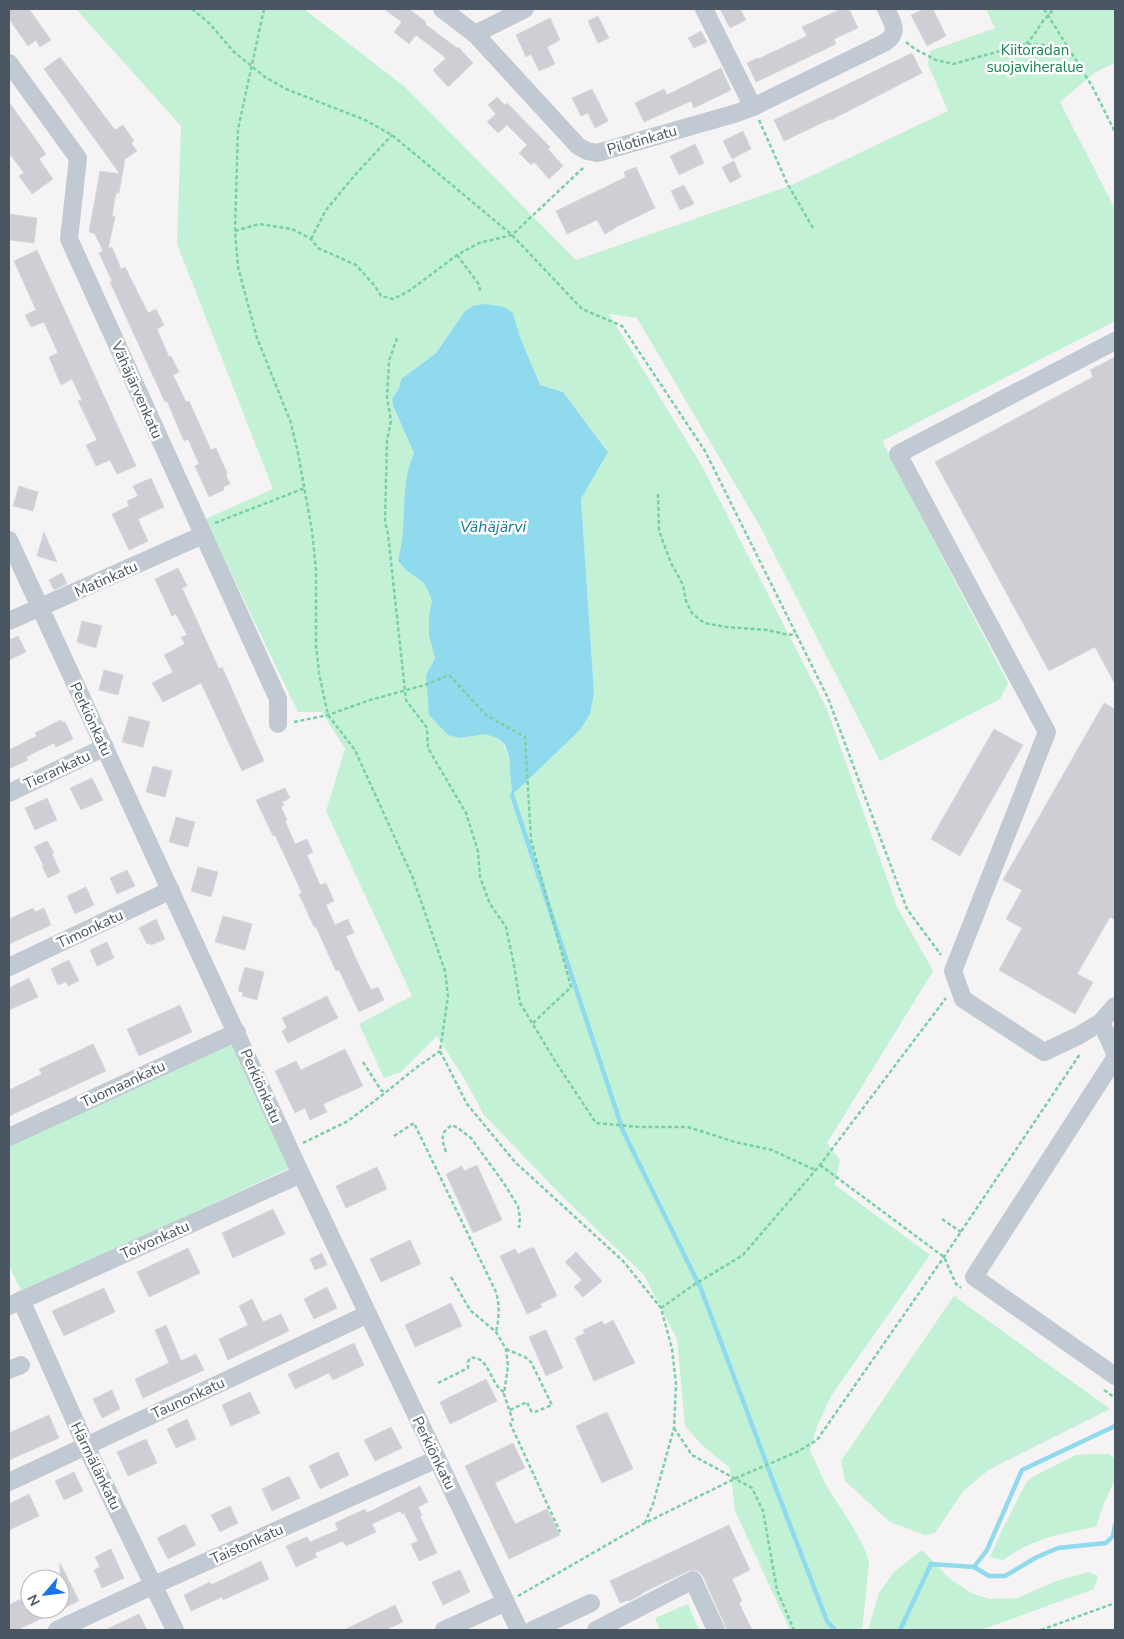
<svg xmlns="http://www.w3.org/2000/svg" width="1124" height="1639" viewBox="0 0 1124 1639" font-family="'Nunito Sans',sans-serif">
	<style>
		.green { fill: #c3f1d5; fill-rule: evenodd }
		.water { fill: #90daee }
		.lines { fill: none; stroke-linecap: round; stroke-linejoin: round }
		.stream { stroke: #90daee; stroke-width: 4.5 }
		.building { fill: #cdcfd5; stroke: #d7d9de }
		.path { stroke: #7ad0a6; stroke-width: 2.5; stroke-dasharray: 4 2.5; stroke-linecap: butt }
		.minor { stroke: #c1cad2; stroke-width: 18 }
		.labels { text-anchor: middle; stroke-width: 5; stroke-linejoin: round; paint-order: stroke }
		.park-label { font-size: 15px; fill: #17864f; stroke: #fff }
		.street-label { font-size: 15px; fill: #4a5661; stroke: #fff }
		.water-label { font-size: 16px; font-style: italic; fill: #0c7c9b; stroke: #fff }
	</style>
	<rect width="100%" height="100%" fill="#f5f3f3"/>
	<g class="green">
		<path d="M76,9H304L405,87L576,260L792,185L948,111L928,64L930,51L995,28L986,9H1115V63L1094,73L1060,102L1115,209V321L882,441L1008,683L1000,699L880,761L761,528L637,318L609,314L702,466L827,709L897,907L933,971L827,1143L840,1160L835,1185L930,1255L831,1396L817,1427L810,1450L827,1487L853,1527L866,1552L869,1564L862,1630H790L735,1511L730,1468L702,1445L685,1426L677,1339L644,1275L563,1197L484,1115L464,1078L437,1036L401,1072L384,1078L359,1024L412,996L326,811L345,749L322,712H298L205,519L273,489L177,244L181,126ZM513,313L520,337L540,385L563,392L608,451L581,499L594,692L580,730L512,794C510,774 513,737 486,734C482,733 475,736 470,737L426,675L435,658L429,636V616L432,601L429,593L424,583L407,571L398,561C400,549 403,538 403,526C405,500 403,477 414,453L393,406L392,399L399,388L401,379L435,354L452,329Z"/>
		<polygon points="230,1040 289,1168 22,1293 9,1265 9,1144"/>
		<polygon points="954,1296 1110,1409 990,1469 964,1490 935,1533 925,1535 890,1522 845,1481 841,1461"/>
		<path d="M1091,1454H1109L1115,1459V1479L1103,1506L1096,1527C1061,1533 1032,1539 1003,1560L990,1557L1001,1532L1027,1481L1038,1474L1076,1455Z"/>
		<polygon points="922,1550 950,1579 971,1593 990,1599 1018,1598 1056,1581 1088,1572 1098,1576 1094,1589 981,1630 868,1630 879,1593 893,1573"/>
		<polygon points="688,1604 699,1630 660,1630 655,1618"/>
	</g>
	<path class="water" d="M485,304L504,307L513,313L520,337L540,385L563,392L608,452L581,499L594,692L590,714L580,730L512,795L509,757L505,745L499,739L486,734L460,738L448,735L429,715L426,675L435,658L429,636V616L432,601L429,593L424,583L407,571L398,561C400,549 403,538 403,526C405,500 403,478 414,453L393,406L392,399L399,388L401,379L435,354L466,310L473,306Z"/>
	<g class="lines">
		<g class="stream">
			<polyline points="512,795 623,1131 701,1289 766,1462"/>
			<polyline points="768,1468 827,1621 835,1630"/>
			<polyline points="974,1567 989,1576 1005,1576 1037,1557 1058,1548 1106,1543 1113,1536 1115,1525"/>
			<polyline points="900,1630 931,1564 974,1567 987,1550 1022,1470 1115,1426"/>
		</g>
	</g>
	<g class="building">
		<polygon points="9,9 29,9 51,40 40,47 36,40 28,46 9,19"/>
		<polygon points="384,9 409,9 426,22 425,24 457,48 458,47 473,63 448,87 433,70 446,58 416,35 409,44 394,32 402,22"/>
		<polygon points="720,9 740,9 746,20 730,28"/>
		<polygon points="841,9 849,9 858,28 834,39 836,44 756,82 747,63 758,58 758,59 807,36 802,27"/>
		<polygon points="924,9 933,9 946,36 927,46 911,15"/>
		<polygon points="598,16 609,38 598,43 588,21"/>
		<polygon points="550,18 560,40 547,47 555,64 539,71 531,54 526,57 516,35"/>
		<polygon points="701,31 707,42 694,48 688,38"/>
		<polygon points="912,53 922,73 831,120 830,119 784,141 774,120"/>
		<polygon points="60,57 115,130 123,125 134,141 131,143 137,151 125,159 119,193 116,193 112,216 115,217 108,249 112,247 121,269 125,267 148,313 156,309 164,325 157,329 169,357 171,356 179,372 173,375 186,402 189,401 211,450 216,448 227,473 226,475 230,484 223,487 224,490 209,497 195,466 199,464 188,439 184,441 167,401 165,402 110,282 112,281 99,253 103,251 95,234 89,232 100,171 120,174 44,69"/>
		<polygon points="721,68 731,90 694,108 691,101 644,122 635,103 664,89 667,95"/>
		<polygon points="592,89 608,121 595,128 588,113 581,116 572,98"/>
		<polygon points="497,97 505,105 507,103 550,147 548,149 563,166 549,179 534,162 531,165 519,153 527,145 507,125 498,133 487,122 496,114 488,105"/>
		<polygon points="9,102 46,154 39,159 53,179 32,194 19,176 24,173 9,153"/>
		<polygon points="743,131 751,149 732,159 723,141"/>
		<polygon points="695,144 704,163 679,175 670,156"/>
		<polygon points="734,161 741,177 730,183 722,167"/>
		<polygon points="636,167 655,208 614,228 614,229 605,234 597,220 567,234 556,211 626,177 624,172"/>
		<polygon points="684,185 694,204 680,210 671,191"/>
		<polygon points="9,214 37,218 34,243 9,240"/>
		<polygon points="37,250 136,466 117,474 110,460 96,466 86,445 97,440 78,401 82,400 72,379 61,385 49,357 58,353 44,322 31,327 25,315 36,310 14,261"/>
		<polygon points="1115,357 1115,684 1095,647 1049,671 935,462 1093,377 1090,370"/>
		<polygon points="151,478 164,507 138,519 148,541 129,550 112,514 129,506 127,501 138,496 133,486"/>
		<polygon points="19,486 38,492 33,511 13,506"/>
		<polygon points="44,532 57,562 37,556"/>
		<polygon points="178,568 187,586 182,588 199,625 219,669 222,667 264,761 242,771 201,683 163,702 152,683 173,672 164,655 185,644 181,637 187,635 176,614 172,616 155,579"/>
		<polygon points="62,573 67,584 54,590 49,580"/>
		<polygon points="82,621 102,626 96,648 77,642"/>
		<polygon points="18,636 26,652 9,660 9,640"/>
		<polygon points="104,670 123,675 118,695 99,690"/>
		<polygon points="1104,703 1115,709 1115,920 1110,917 1077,974 1093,982 1075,1014 999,970 1022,928 1006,919 1022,890 1003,880"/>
		<polygon points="129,716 150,722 143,747 122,742"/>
		<polygon points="61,720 63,723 65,722 73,739 56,747 54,743 26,757 28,760 9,769 9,750 37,736 35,733"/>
		<polygon points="994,729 1023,745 960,856 931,839"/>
		<polygon points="153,766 172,771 165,797 146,792"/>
		<polygon points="92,778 103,800 81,810 70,788"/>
		<polygon points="285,788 290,798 282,802 284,805 281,807 287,820 285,821 295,844 307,839 313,852 307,855 320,885 326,883 334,901 326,905 335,925 348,919 354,933 346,936 357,961 371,990 378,987 384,1000 359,1012 339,970 336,971 316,927 314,927 299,894 302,893 275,835 273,836 256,800"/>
		<polygon points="47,798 57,820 35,830 25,808"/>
		<polygon points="176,817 195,822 188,847 169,842"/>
		<polygon points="47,841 54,853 52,854 60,872 48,878 42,866 44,866 34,847"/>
		<polygon points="198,867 218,872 211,897 191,891"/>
		<polygon points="127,870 135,886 117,894 110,878"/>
		<polygon points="86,887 94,905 75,914 67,896"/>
		<polygon points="33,908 35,912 44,908 51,925 9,944 9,919"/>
		<polygon points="223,916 252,924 245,950 215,942"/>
		<polygon points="156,919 165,939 151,945 150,943 147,944 139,928"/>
		<polygon points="107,942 114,958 97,966 90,950"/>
		<polygon points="69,960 79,981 68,986 66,982 58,985 51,969"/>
		<polygon points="245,967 264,972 257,1000 242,996 243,992 238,991"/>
		<polygon points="29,978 38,997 9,1010 9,988"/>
		<polygon points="327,996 338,1018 288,1043 282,1031 287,1028 282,1018"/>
		<polygon points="180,1005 192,1032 139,1056 127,1029"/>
		<polygon points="93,1044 106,1071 9,1116 9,1090 42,1074 39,1069"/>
		<polygon points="345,1049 363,1086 323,1104 327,1112 310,1120 305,1108 295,1113 275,1071 296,1061 301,1070"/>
		<polygon points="477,1165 502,1220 473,1233 446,1174 462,1166 464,1171"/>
		<polygon points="377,1167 387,1189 346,1208 336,1186"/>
		<polygon points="273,1209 285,1234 233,1258 222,1233"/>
		<polygon points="410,1240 421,1264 381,1282 370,1259"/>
		<polygon points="188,1248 200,1273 149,1297 137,1272"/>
		<polygon points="530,1248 534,1248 557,1296 540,1304 542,1307 527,1314 500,1256 515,1249 518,1254"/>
		<polygon points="576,1252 602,1281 583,1297 574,1287 582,1280 565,1262"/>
		<polygon points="322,1253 327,1265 315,1270 310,1259"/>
		<polygon points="327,1287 337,1308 314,1319 304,1299"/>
		<polygon points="104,1288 115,1312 64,1336 52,1311"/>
		<polygon points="252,1299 263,1322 281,1314 289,1331 228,1360 219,1339 248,1325 239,1306"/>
		<polygon points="451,1303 462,1326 415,1347 405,1325"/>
		<polygon points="613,1320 635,1363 594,1381 575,1338 585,1333 583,1330 602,1321 604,1325"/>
		<polygon points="166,1325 181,1361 196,1354 204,1370 143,1398 135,1379 169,1363 155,1330"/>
		<polygon points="546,1330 563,1368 546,1376 529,1337"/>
		<polygon points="354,1343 364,1365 333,1380 329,1373 295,1389 288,1374"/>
		<polygon points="486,1379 497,1401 450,1424 440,1402"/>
		<polygon points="112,1390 120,1409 102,1418 93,1399"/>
		<polygon points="250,1392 260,1413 231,1426 222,1405"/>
		<polygon points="607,1412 633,1469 602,1483 576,1426"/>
		<polygon points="49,1415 59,1438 9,1460 9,1433"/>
		<polygon points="187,1419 196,1439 176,1448 167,1429"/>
		<polygon points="391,1427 402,1448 375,1461 364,1440"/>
		<polygon points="146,1439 157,1463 128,1476 117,1452"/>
		<polygon points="513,1443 525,1468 495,1483 515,1524 547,1509 560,1535 509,1559 465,1466"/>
		<polygon points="338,1452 349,1475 320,1489 309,1466"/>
		<polygon points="74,1472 83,1491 64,1500 55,1481"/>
		<polygon points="289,1476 300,1498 272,1511 262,1489"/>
		<polygon points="420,1486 428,1502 418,1507 422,1515 420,1516 437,1553 419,1561 411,1544 418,1541 404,1513 402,1514 400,1511 372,1524 376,1532 346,1546 343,1541 315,1553 317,1557 296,1567 286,1546 307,1537 310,1542 338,1530 335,1523 365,1509 367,1513"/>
		<polygon points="29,1494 39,1516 9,1530 9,1504"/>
		<polygon points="230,1506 238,1523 220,1532 211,1515"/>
		<polygon points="185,1524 196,1545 168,1559 157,1538"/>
		<polygon points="729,1525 750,1570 732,1579 742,1601 739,1603 752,1630 727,1630 703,1576 699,1572 694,1570 688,1571 642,1593 642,1594 629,1601 628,1600 620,1603 610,1581"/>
		<polygon points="111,1549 124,1578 102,1588 94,1570 100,1567 95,1557"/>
		<polygon points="261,1561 269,1579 223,1600 222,1597 191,1611 184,1595 210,1582 211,1585"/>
		<polygon points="60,1563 79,1601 17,1630 9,1630 9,1605 21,1599 25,1609 60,1609"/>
		<polygon points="460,1570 470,1592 443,1605 432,1582"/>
		<polygon points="395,1605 403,1622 385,1630 344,1630"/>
		<polygon points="139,1614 147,1630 105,1630"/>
	</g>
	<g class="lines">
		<g class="path">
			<polyline points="192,9 210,24 233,51 265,77 286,89 365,120 392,135 512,235 582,309 622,326 705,451 828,698 907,909 941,955"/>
			<polyline points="264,9 238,129 235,231 238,267 257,338 291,423 298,453 312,531 316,570 316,645 319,673 328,715 355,750 413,878 445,971 448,996 440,1051 467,1104 515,1162 623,1261 661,1308 672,1349 676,1384 674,1428 653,1504 645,1523"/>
			<polyline points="1044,9 1092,86 1115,132"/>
			<polyline points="906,42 915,49 936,60 953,64 1026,44 1066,46"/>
			<path d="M1026,44C1033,37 1037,30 1043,21C1047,17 1050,14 1053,9"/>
			<polyline points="759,120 787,183 813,228"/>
			<polyline points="235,231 259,224 292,229 311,239 318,248 356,265 375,286 381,296 393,299 409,291 457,255 479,243 512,235 584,167"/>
			<polyline points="311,239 326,210 354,176 392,135"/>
			<polyline points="457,255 478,283 481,293"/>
			<polyline points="397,338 389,361 387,397 391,421 387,440 385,522 388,534 406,700 427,728 428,748 466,813 478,851 480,877 490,904 506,927 514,965 520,1003 557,1064 596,1123 639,1127 688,1127 735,1142 772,1150 815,1170"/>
			<polyline points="658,494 659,531 671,563 683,585 686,601 692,613 704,623 726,627 768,630 784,634 797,635"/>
			<polyline points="215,523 305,488"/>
			<polyline points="294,722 328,715 370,700 425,685 449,675 486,715 525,737 531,840 571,987 532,1024"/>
			<polyline points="363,1062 381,1090 385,1093"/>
			<path d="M394,1136L414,1123L496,1292C500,1306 499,1318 496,1332"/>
			<polyline points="303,1143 348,1121 385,1093 417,1067 440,1051"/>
			<path d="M446,1152C442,1139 439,1134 452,1125L458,1128L471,1138L503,1182L518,1206L520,1218L519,1228"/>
			<polyline points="820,1165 944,1257 956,1284 961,1288"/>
			<polyline points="942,1219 961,1232"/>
			<polyline points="451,1277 470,1310 496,1332 506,1349 508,1366 504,1394 513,1421"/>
			<polyline points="661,1308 692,1286 743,1255 820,1165 946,998"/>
			<polyline points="506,1349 525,1357 531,1362 552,1405 535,1412"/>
			<path d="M438,1383L468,1368V1362L470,1358C489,1354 490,1385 504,1392"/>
			<polyline points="1104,1390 1115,1398"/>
			<polyline points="510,1410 527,1402 532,1413"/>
			<polyline points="510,1423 560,1532"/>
			<polyline points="674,1428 692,1455 752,1488 763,1511 777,1590 794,1630"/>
			<polyline points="518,1596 645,1523 736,1478 797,1452 817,1440 944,1257 1080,1054"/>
			<polyline points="1041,1630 1115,1603"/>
		</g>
		<g class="minor">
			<path d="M442,9L475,34L578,146L587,151L597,153L737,113L753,107L884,43C900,33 893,23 886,9"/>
			<polyline points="704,9 753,107"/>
			<polyline points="475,34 525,9"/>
			<polyline points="9,63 78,158 69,239 278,699 278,724"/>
			<polyline points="1115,341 898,454 1047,732 953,971 963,999 1044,1052 1078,1036 1101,1022 1115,1006"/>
			<polyline points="9,540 301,1174 519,1630"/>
			<polyline points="9,621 203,535"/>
			<polyline points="9,793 105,747"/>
			<polyline points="9,967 171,890"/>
			<polyline points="1101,1022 1115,1053"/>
			<polyline points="1115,1058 974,1277 1115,1376"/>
			<polyline points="9,1137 237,1032"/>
			<polyline points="21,1300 86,1446 175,1630"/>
			<polyline points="9,1306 301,1174"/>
			<polyline points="9,1370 21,1365"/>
			<polyline points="9,1482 368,1314"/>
			<polyline points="57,1630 154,1585 437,1459"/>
			<polyline points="444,1630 506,1602"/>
			<polyline points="533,1630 591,1603"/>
			<polyline points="596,1630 693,1580 716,1630"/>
		</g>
	</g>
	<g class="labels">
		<g class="park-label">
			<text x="1035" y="55">Kiitoradan<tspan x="1035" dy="17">suojaviheralue</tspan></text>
		</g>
		<g class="street-label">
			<text transform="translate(642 140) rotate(-16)" y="5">Pilotinkatu</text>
			<text transform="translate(137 390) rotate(66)" y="5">Vähäjärvenkatu</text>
			<text transform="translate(106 579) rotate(-24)" y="5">Matinkatu</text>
			<text transform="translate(91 719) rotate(65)" y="5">Perkiönkatu</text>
			<text transform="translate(57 770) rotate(-25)" y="5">Tierankatu</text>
			<text transform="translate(90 929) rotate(-25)" y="5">Timonkatu</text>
			<text transform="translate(123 1084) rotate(-25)" y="5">Tuomaankatu</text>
			<text transform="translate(261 1086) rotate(66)" y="5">Perkiönkatu</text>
			<text transform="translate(155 1240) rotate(-24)" y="5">Toivonkatu</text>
			<text transform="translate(188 1398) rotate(-25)" y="5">Taunonkatu</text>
			<text transform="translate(434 1453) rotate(64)" y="5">Perkiönkatu</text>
			<text transform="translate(96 1466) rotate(64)" y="5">Härmälänkatu</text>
			<text transform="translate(247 1544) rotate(-24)" y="5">Taistonkatu</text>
		</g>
		<g class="water-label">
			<text x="493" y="532">Vähäjärvi</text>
		</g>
	</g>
	<rect width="1124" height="1639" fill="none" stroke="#4a5661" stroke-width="20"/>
	<g transform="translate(45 1594) rotate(242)"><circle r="24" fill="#ffffff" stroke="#b7bbc0"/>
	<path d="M0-4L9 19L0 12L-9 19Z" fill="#1a73e8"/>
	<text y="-8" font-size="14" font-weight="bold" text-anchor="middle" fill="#4a5661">N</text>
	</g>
</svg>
